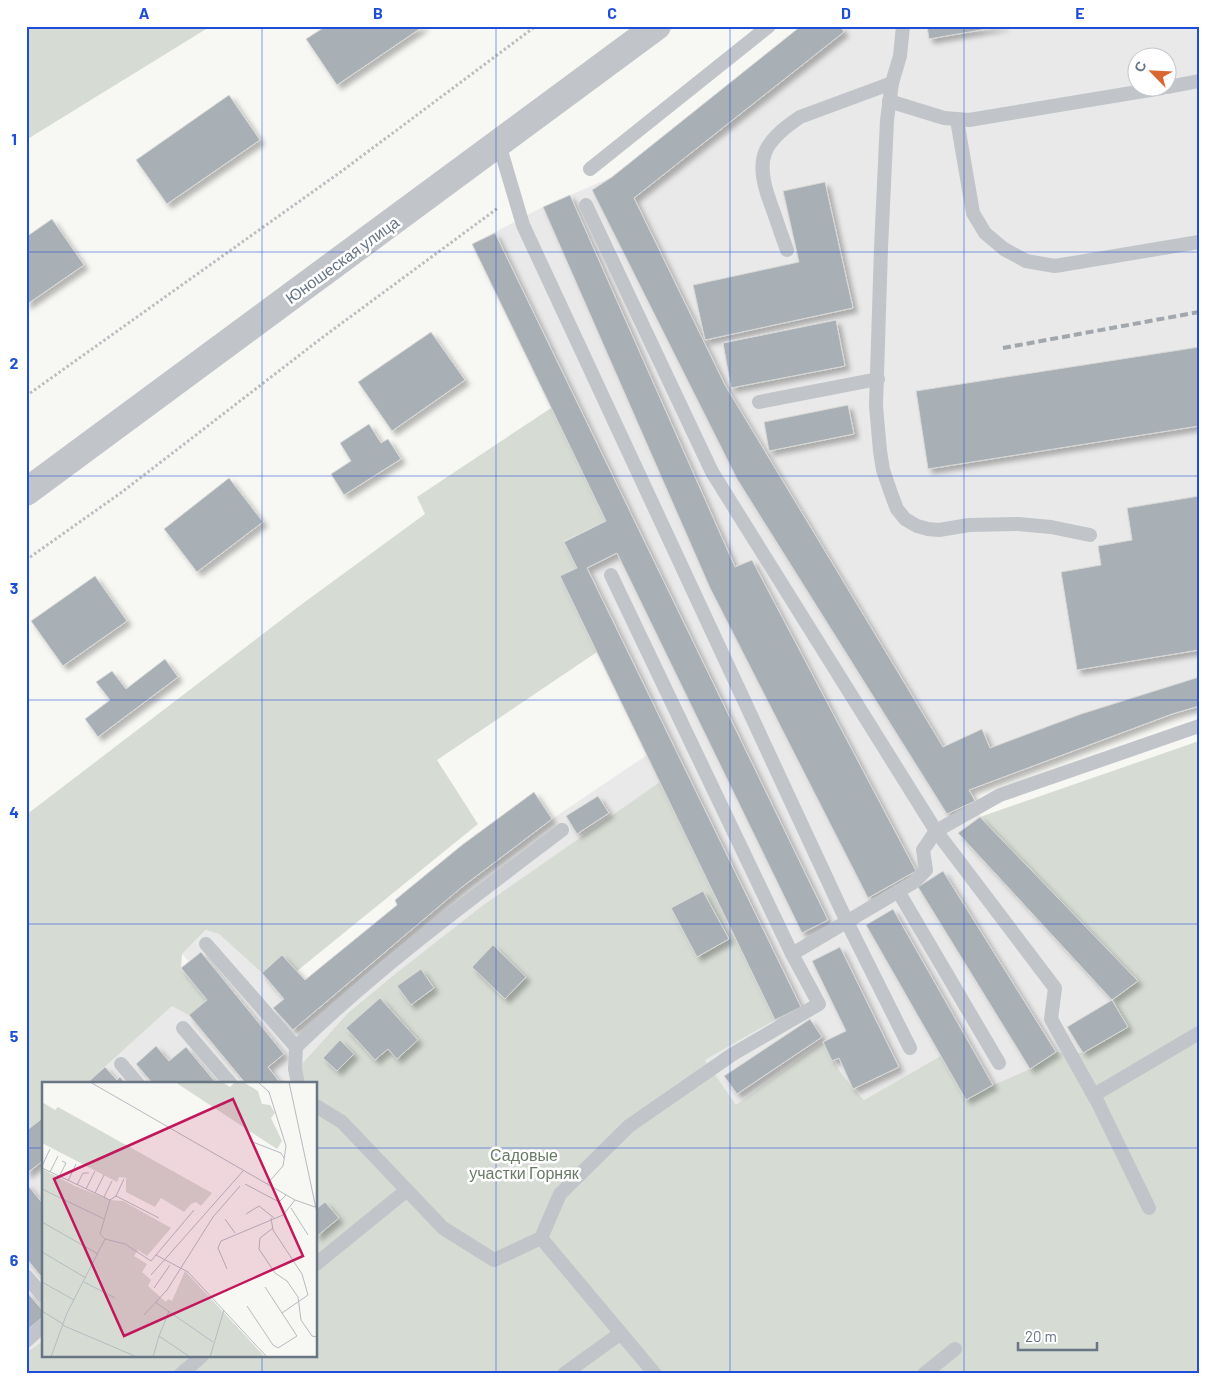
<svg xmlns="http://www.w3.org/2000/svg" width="1225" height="1400" viewBox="0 0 1225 1400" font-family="Barlow,sans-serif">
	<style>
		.built { fill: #e8e9e8; fill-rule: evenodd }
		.green { fill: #d6dcd4 }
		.building { fill: #a8afb5; stroke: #d9d9d7; filter: url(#shadow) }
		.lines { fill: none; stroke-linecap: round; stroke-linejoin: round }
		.path { stroke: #bbbdc0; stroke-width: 3; stroke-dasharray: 2.5 2.5; stroke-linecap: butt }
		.service { stroke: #c1c4c8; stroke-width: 14 }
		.minor { stroke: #c1c4c8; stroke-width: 28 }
		.rail { stroke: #a2a7ad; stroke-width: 4; stroke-dasharray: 8 4; stroke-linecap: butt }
		.grid { fill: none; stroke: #1d4ed8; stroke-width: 1; stroke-opacity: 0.55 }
		.labels { text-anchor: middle; stroke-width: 5; stroke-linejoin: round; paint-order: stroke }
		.street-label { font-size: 16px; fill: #687584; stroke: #fff }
		.park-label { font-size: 16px; fill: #697b66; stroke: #fff }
		.inset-road { fill: none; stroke: #b5bbc0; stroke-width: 1 }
		.view { fill: #c2185b; fill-opacity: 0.15; stroke: #c2185b; stroke-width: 2.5 }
		.inset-edge { fill: none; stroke: #687584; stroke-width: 2.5 }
		.neatline { fill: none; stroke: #1d4ed8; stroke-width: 2 }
		.grid-label { font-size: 16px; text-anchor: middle; font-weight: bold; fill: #1d4ed8 }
	</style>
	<defs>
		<filter id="shadow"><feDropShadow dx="4.5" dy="4.5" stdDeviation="2.5" flood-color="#0004"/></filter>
	</defs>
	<rect width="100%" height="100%" fill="#f7f7f4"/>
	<g class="built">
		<path d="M801,26H840L844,31L850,26H1199V706L1172,714L969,791L975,801L981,817L1138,981L1128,1027L1083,1053L1056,1052L1030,1069L993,1085L966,1100L941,1057L864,1100L853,1089L832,1061L823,1043L736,1106L705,1060L775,1020L482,906L348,1013L301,1065V1084H86L172,1006L207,1000L181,968L189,961L182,954L207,930L219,934L262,973L282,955L306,980L397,905L395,900L462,845L534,792L552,819L647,755L560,576L564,542L606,521L472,244L543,207L612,177ZM1138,58H1168V88H1138Z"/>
		<polygon points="44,1117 44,1340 26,1353 26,1131"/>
	</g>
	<g class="green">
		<polygon points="26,26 211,26 26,140"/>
		<polygon points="551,408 606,521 564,541 577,568 560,576 597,652 437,760 478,824 297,971 282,955 262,973 219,934 206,930 182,954 181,968 207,1000 189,1015 172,1006 86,1084 44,1084 44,1117 26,1131 26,815 302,604 425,514 417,497"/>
		<path d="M1199,741V1374H26V1353L44,1340V1356H316V1084H301V1065L348,1013L394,975L482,906L660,782L775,1020L705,1060L736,1105L823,1042C834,1064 847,1083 864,1100L941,1056L966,1100L993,1085L1030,1069L1056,1052L1083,1053L1128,1027L1112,1000L1138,981L980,817Z"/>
	</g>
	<g class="building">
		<polygon points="326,26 424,26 337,85 306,39"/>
		<polygon points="801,26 840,26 844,32 634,198 725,385 943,747 982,729 990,748 1081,714 1199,677 1199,706 1172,714 969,790 975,801 947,814 737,479 592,190 612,177"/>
		<polygon points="927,26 1004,26 929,39"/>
		<polygon points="229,95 260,140 167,204 136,160"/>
		<polygon points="825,182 853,308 705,340 693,285 799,262 783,191"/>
		<polygon points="570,195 735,567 752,560 916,871 868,898 710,588 543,207"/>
		<polygon points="52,219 84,265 26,305 26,237"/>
		<polygon points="495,233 828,920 802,933 617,553 587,568 801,1007 775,1020 560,576 577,568 564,542 606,521 472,244"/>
		<polygon points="836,320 845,366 731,388 723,343"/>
		<polygon points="431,332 465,380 392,431 358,382"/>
		<polygon points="1199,347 1199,426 928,469 916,391"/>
		<polygon points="848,405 854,434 769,451 764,422"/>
		<polygon points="369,424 381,443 388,439 401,459 344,495 331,474 351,461 340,443"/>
		<polygon points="229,478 263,522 197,572 164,529"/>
		<polygon points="1199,496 1199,650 1077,670 1061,572 1101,565 1098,546 1132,540 1127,508"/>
		<polygon points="95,576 127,621 63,666 31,621"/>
		<polygon points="165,659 178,677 98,737 85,719 110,700 96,682 112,671 126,689"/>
		<polygon points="534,792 552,819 462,887 293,1030 273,1008 284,999 262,973 282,955 305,980 397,905 395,900 462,845"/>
		<polygon points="598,796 609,813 577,834 566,816"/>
		<polygon points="980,817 1138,981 1112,1000 958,833"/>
		<polygon points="943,871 1056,1052 1030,1069 918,887"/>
		<polygon points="703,891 729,939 697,957 671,908"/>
		<polygon points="893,909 993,1085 966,1100 866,925"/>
		<polygon points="493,945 526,977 505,999 472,967"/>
		<polygon points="840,947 899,1067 853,1089 839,1058 832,1061 823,1042 846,1031 812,961"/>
		<polygon points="201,952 284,1054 268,1067 281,1084 246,1084 189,1015 207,1000 181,968"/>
		<polygon points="421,969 434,988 411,1005 397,986"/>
		<polygon points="380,998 418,1040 397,1059 388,1049 375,1060 346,1028"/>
		<polygon points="1112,1000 1128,1027 1083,1053 1067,1027"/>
		<polygon points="810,1019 822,1037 737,1094 724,1076"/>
		<polygon points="340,1040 354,1054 337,1071 323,1058"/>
		<polygon points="156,1046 169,1061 186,1047 217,1084 153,1084 136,1064"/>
		<polygon points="105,1067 117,1080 120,1077 126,1084 86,1084"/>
		<polygon points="44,1117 44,1160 26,1174 26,1131"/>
		<polygon points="26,1183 44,1205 44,1280 26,1258"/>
		<polygon points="325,1202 339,1218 316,1237 316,1209"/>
		<polygon points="26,1291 44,1312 44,1316 26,1331"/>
	</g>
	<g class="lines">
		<g class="path">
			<polyline points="26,396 342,171 536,26"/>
			<polyline points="26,560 122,492 323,337 498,208"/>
		</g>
		<g class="service">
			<polyline points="903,26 900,56 892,83 887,120 881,248 876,406 880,451 883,470 892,496 897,509 905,519 917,526 928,529 939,530 969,525 1018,524 1051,527 1090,535"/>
			<polyline points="1168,87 1199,81"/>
			<polyline points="889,101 944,118 969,120 1162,88"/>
			<polyline points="957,120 973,213 985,233 1004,249 1026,261 1055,266 1199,242"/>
			<polyline points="499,144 523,225 847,922 910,1048"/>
			<polyline points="590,169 769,26"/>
			<polyline points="586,205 712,472 936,831 1055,988 1051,1019 1098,1103 1149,1208"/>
			<path d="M787,250C781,234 776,218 770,202C754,158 763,142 800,117L892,83"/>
			<polyline points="759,402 878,379"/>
			<polyline points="611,575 792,954"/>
			<polyline points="898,891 999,1063"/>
			<polyline points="206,944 296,1047"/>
			<polyline points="183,1028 231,1084"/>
			<polyline points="121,1064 138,1084"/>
			<path d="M298,1084L295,1069L296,1047C378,967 471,899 562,830"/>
			<polyline points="1094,1095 1199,1033"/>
			<polyline points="316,1106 342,1122 443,1228 494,1260 541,1238 560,1194 629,1126 733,1054 819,1004 792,954 914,882 926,870 923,850 936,831 1000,795 1199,726"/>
			<polyline points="541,1238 655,1374"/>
			<polyline points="316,1264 407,1190"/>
			<polyline points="26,1276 44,1297"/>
			<polyline points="26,1341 44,1325"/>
			<polyline points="181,1374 202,1356"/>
			<polyline points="564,1374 621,1333"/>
			<polyline points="924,1374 955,1349"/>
		</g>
		<polyline class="minor" points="26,492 657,26"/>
		<polyline class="rail" points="1003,348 1199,312"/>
	</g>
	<path class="grid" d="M262,26V1084M496,26V1374M730,26V1374M964,26V1374M26,252H1199M26,476H1199M26,700H1199M26,924H1199M26,1148H44M316,1148H1199M262,1356V1374"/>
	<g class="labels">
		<g class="street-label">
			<text transform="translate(342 260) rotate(-36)" y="6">Юношеская улица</text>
		</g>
		<g class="park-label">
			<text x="524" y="1161">Садовые<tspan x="524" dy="18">участки Горняк</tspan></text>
		</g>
	</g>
	<g transform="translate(42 1082)">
		<rect width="275" height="275" fill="#f7f7f4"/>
		<path d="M133,0H180L188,5L193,0H201L216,9L220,22L228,23L233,31L229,36L240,59L235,67ZM0,20L13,28L16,25L170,111L159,124L154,120L149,122L142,130L119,116L113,125L84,110V96L77,95L75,100L0,61ZM0,87L33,104L68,118L81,119L129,146L105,174L96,168L92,174L105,182L100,190L109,198L106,204L124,220L126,217L130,219L143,189L223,275H0Z" fill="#d6dcd4"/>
		<path class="inset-road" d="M48,0L253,118L273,125M216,0L227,10L244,64L241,84L225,102M247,0L275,131M208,59L239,71L242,76M0,84L8,67M0,86L68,118L58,152L63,157L83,162L109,179L114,173L146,190L225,275M8,90L16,74M17,95L24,81L20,79M26,99L34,82M203,102L237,120L244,113M35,103L41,91H47M0,107L62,137M44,107L53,89M53,111L62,93M74,114L82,97M62,115L70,99M68,118L74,114L117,136M249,126L266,153M204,132L217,124L232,136M183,137L193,151M0,140L56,172M231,146L218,156L217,167L233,191L245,199L256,215L259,238L270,254L275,255M0,170L44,196M114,173L152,128M185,187L176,166L179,159L241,133L253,118M109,193L201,89M0,200L32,218M42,200L73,216M223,205L240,231L266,213L260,192L231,148L229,136M112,206L128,183M113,220L171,260M205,224L231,263L236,266L255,254L240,231M0,229L21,242M127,229L117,254L148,275M102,233L125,208L171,135L198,104M20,243L95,275M9,275L25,231L63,157M111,275L117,254M168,275L182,228"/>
		<path class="view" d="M191,17L261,174L82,254L12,97Z"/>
		<rect width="275" height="275" class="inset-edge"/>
	</g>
	<rect width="1225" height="1400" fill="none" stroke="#ffffff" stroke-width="55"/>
	<g transform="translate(1152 72) rotate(294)"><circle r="24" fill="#ffffff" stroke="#c3c8ce"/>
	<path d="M0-4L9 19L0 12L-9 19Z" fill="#da6731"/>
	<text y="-8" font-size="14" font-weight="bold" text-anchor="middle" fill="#687584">С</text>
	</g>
	<path d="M1018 1342v8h79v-8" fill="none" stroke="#687584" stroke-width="2.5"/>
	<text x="1025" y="1342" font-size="15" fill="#687584" stroke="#ffffff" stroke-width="4" paint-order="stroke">20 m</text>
	<rect x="28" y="28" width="1170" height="1344" class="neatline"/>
	<g class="grid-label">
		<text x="144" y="19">A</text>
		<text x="378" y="19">B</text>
		<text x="612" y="19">C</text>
		<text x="846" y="19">D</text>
		<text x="1080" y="19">E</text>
		<text x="14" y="145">1</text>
		<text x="14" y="369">2</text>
		<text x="14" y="594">3</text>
		<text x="14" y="818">4</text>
		<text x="14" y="1042">5</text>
		<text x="14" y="1266">6</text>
	</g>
</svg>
